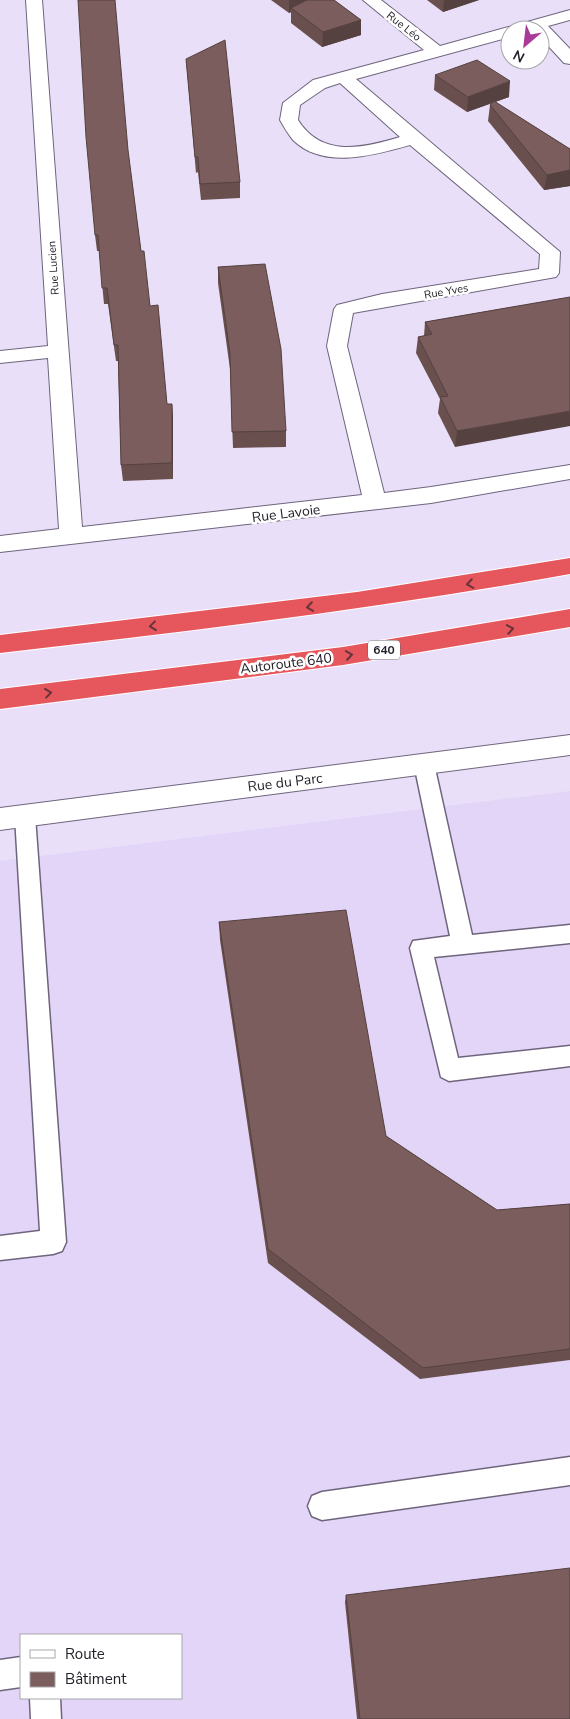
<svg xmlns="http://www.w3.org/2000/svg" width="570" height="1719" viewBox="0 0 570 1719" font-family="'Nunito Sans',sans-serif">
	<style>
		.built { fill: #e3d5f7; fill-rule: evenodd }
		.lines { fill: none; stroke-linecap: round; stroke-linejoin: round }
		.lane-casing { stroke: #6e647c; stroke-width: 3 }
		.street-casing { stroke: #6e647c; stroke-width: 2 }
		.secondary-casing { stroke: #6e647c; stroke-width: 2 }
		.highway-casing { stroke: #fff; stroke-width: 2 }
		.lane { fill: #fff; fill-rule: evenodd }
		.street { fill: #fff; fill-rule: evenodd }
		.secondary { fill: #fff; fill-rule: evenodd }
		.highway { fill: #e6565d; fill-rule: evenodd }
		.wall { fill: #69504f }
		.shaded-wall { fill: #554140 }
		.building { fill: #7a5d5c; stroke: #554140 }
		.oneway { stroke: #68333c }
		.labels { text-anchor: middle; stroke-width: 5; stroke-linejoin: round; paint-order: stroke }
		.far-street-label { font-size: 11px; fill: #24202a; stroke: #fff }
		.shield { fill: #fff; stroke: #66636a; stroke-width: 1 }
		.shield-label { font-size: 12px; font-weight: bold; fill: #24202a }
		.street-label { font-size: 14px; fill: #24202a; stroke: #fff }
	</style>
	<rect width="100%" height="100%" fill="#e9dff9"/>
	<path class="built" d="M570,791V1719H0V861ZM21,1635H181V1698H21Z"/>
	<g class="lines">
		<defs>
			<g id="lane">
				<polygon points="424,756 431,758 434,764 472,935 570,925 570,943 434,957 458,1058 570,1046 570,1066 449,1081 441,1077 410,948 413,941 450,936 414,764 417,758"/>
				<polygon points="25,808 32,810 35,816 66,1242 62,1251 53,1254 0,1260 0,1236 40,1231 15,816 18,810"/>
				<polygon points="570,1457 570,1485 322,1520 312,1516 308,1506 312,1496 322,1492"/>
				<polygon points="21,1657 21,1687 0,1690 0,1660"/>
				<polygon points="30,1698 60,1698 61,1719 31,1719"/>
			</g>
			<path id="street" d="M26,0H42L82,527L362,495L327,346L334,309L337,305L382,294L539,269L540,254L410,145C375,155 323,170 293,140C288,134 284,127 280,120L283,103L313,80L424,50L363,0H381L440,46L570,10V20L548,26L570,49V64L564,63L540,37V30H510V37L356,79L560,252L559,273L556,277L353,313L347,346L384,493L431,487L570,465V479L431,503L0,552V536L59,529L48,358L0,363V351L48,346ZM340,83L400,137C363,148 322,158 298,120L300,105L325,88Z"/>
			<polygon id="secondary" points="570,735 570,755 0,830 0,808"/>
			<g id="highway">
				<path d="M570,558V574C381,608 191,631 0,653V635L357,592Z"/>
				<polygon points="570,609 570,627 343,665 0,709 0,689 343,647"/>
			</g>
		</defs>
		<use href="#lane" class="lane-casing"/>
		<use href="#street" class="street-casing"/>
		<use href="#secondary" class="secondary-casing"/>
		<use href="#highway" class="highway-casing"/>
		<use href="#lane" class="lane"/>
		<use href="#street" class="street"/>
		<use href="#secondary" class="secondary"/>
		<use href="#highway" class="highway"/>
	</g>
	<g class="wall">
		<polygon points="271,0 334,0 361,20 361,35 322,47 291,23 291,12 289,13"/>
		<polygon points="427,0 479,0 443,12"/>
		<polygon points="186,59 240,182 240,198 201,200 198,172 196,173"/>
		<polygon points="435,75 509,97 495,102 570,149 570,186 544,190 488,121 490,105 492,103 467,112 434,90"/>
		<polygon points="128,152 141,251 150,306 167,404 172,404 173,420 173,479 123,481 121,465 118,361 116,361 108,304 104,304 99,251 97,251 95,235"/>
		<polygon points="218,267 286,431 286,447 233,448 230,369 218,283"/>
		<polygon points="570,297 455,447 438,413 440,399 416,353 418,337 424,336 425,322"/>
		<polygon points="219,922 386,1136 497,1210 570,1204 570,1360 420,1379 268,1263 220,940"/>
		<polygon points="346,1595 570,1719 357,1719 345,1602"/>
	</g>
	<g class="shaded-wall">
		<polygon points="289,0 328,0 291,8 291,12 289,13"/>
		<polygon points="444,0 479,0 443,12"/>
		<polygon points="361,20 361,35 322,47 323,32"/>
		<polygon points="510,81 509,97 467,112 468,97"/>
		<polygon points="570,170 570,186 544,190 547,175"/>
		<polygon points="172,404 173,420 173,479 172,463"/>
		<polygon points="570,411 570,426 455,447 457,431"/>
	</g>
	<g class="building">
		<polygon points="78,0 115,0 128,150 141,251 144,251 150,306 158,305 167,404 172,404 172,463 121,465 118,345 114,345 107,288 102,288 98,235 95,235 86,137"/>
		<polygon points="307,0 334,0 361,20 323,32 291,8"/>
		<polygon points="225,40 240,182 200,184 198,157 195,157 186,59"/>
		<polygon points="477,60 510,81 468,97 435,75"/>
		<polygon points="494,101 570,149 570,170 547,175 490,105"/>
		<polygon points="265,264 281,349 286,431 232,432 230,354 218,267"/>
		<polygon points="570,297 570,411 457,431 440,397 448,396 418,337 432,334 425,322"/>
		<polygon points="346,910 386,1136 497,1210 570,1204 570,1349 423,1368 268,1249 219,922"/>
		<polygon points="570,1568 570,1719 360,1719 346,1595"/>
	</g>
	<defs><path id="oneway-chevron" d="M-2-3.5L2.5 0L-2 3.5" fill="none" stroke-width="1.6" stroke-linecap="round" stroke-linejoin="round" transform="scale(1.25)"/></defs>
	<g class="oneway">
		<use href="#oneway-chevron" transform="translate(470 584) rotate(171)"/>
		<use href="#oneway-chevron" transform="translate(310 607) rotate(172)"/>
		<use href="#oneway-chevron" transform="translate(153 626) rotate(173)"/>
		<use href="#oneway-chevron" transform="translate(510 629) rotate(-10)"/>
		<use href="#oneway-chevron" transform="translate(349 655) rotate(-8)"/>
		<use href="#oneway-chevron" transform="translate(48 693) rotate(-7)"/>
	</g>
	<g class="labels">
		<g class="far-street-label">
			<text transform="translate(404 26) rotate(38)" y="4">Rue Léo</text>
			<text transform="translate(53 268) rotate(-94)" y="4">Rue Lucien</text>
			<text transform="translate(446 291) rotate(-10)" y="4">Rue Yves</text>
		</g>
		<rect class="shield" x="368" y="640.5" width="32" height="19" rx="4"/>
		<g class="shield-label">
			<text x="384" y="654">640</text>
		</g>
		<g class="street-label">
			<text transform="translate(286 513) rotate(-7)" y="5">Rue Lavoie</text>
			<text transform="translate(286 663) rotate(-7)" y="5">Autoroute 640</text>
			<text transform="translate(285 782) rotate(-7)" y="5">Rue du Parc</text>
		</g>
	</g>
	<rect x="20" y="1634" width="162" height="65" fill="#ffffff" stroke="#a7a6aa"/>
	<rect x="30" y="1650" width="25" height="8" fill="#ffffff" stroke="#a7a6aa"/>
	<text x="65" y="1659" font-size="15" fill="#24202a">Route</text>
	<rect x="30" y="1672" width="25" height="15" fill="#7a5d5c" stroke="#a7a6aa"/>
	<text x="65" y="1684" font-size="15" fill="#24202a">Bâtiment</text>
	<g transform="translate(525 45) rotate(208)"><circle r="24" fill="#ffffff" stroke="#a7a6aa"/>
	<path d="M0-4L9 19L0 12L-9 19Z" fill="#a93a97"/>
	<text y="-8" font-size="14" font-weight="bold" text-anchor="middle" fill="#24202a">N</text>
	</g>
</svg>
